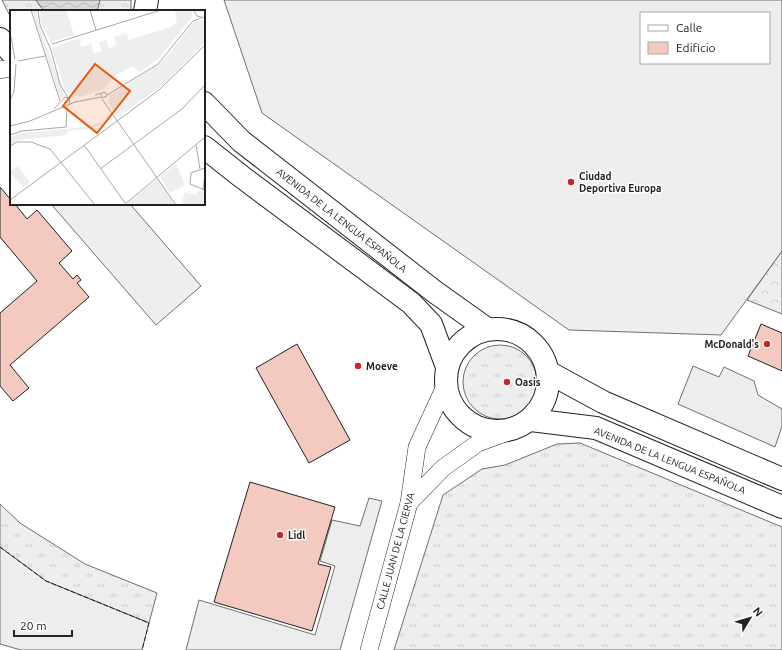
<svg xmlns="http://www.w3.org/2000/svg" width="782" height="650" viewBox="0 0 782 650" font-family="Ubuntu,sans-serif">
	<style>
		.grass { fill: url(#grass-tufts); stroke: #6f6f6f }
		.park { fill: url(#park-crowns); stroke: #6f6f6f }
		.pitch { fill: #eee; stroke: #6f6f6f; fill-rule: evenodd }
		.parking { fill: #ededed; stroke: #6f6f6f }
		.water { fill: url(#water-waves); stroke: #6f6f6f }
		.building { fill: #f3c9c0; stroke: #222 }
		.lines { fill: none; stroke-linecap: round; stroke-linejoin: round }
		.street-casing { stroke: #222; stroke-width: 18 }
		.highway-casing { stroke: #222; stroke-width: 24 }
		.street { stroke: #fff; stroke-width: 17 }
		.highway { stroke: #fff; stroke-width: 22 }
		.fence { stroke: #222; stroke-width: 1; stroke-dasharray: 5 2; stroke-linecap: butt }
		.poi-dot { fill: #c62828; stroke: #fff; stroke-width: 1.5 }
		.labels { text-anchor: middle; stroke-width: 3; stroke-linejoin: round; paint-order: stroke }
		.poi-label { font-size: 10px; font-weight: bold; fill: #222; stroke: #fff; text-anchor: start }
		.street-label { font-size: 10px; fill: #222; stroke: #fff }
		.inset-road { fill: none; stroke: #a7a7a7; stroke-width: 1 }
		.view { fill: #e8590c; fill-opacity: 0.15; stroke: #e8590c; stroke-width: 2 }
		.inset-edge { fill: none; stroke: #222; stroke-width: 2 }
	</style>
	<defs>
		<pattern id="grass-tufts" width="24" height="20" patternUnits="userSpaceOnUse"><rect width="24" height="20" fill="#eee"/><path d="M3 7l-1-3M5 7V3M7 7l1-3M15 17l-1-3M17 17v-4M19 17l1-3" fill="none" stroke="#ccc"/></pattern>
		<pattern id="park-crowns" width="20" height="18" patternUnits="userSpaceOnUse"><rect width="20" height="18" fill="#eee"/><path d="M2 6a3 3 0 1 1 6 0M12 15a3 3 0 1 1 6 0" fill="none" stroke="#ccc"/></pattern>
		<pattern id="water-waves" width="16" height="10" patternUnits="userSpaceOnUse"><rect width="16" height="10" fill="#d9d9d9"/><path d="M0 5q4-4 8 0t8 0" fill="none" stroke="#bababa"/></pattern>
	</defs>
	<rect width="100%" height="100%" fill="#fff"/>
	<g class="grass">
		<polygon points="2,0 36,0 40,6 45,11 11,11 11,18"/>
		<polygon points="99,0 131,0 131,11 97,11"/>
		<circle cx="500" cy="382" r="37"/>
		<polygon points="580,443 782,527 782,650 394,650 443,495 482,469 505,465 557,444"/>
		<polygon points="0,504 20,523 85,564 157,593 149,623 46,581 0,547"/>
	</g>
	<polygon class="park" points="782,251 782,314 747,300"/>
	<g class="pitch">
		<path d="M224,0H782V251L721,335L569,330L262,113ZM641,13H769V63H641Z"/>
		<polygon points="51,204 130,204 201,286 156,325"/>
	</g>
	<g class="parking">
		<polygon points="693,366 719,377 724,367 754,381 758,395 782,409 782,426 775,447 678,404"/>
		<polygon points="369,498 382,501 340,650 186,650 199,600 315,635 335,566 320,561 332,520 360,526"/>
		<polygon points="0,547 46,581 149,623 142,650 21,650 0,644"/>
	</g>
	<polygon class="water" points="36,0 99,0 100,1 97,11 45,11 40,6"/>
	<g class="building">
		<polygon points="0,187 11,200 11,204 15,204 27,219 37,210 72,251 59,263 73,279 77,275 81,280 77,283 89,297 10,365 29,388 13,401 0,386 0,313 37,281 0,237"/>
		<polygon points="761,324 782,333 782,371 748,356"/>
		<polygon points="297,344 350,440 309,463 256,368"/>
		<polygon points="250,482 335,507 318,564 331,567 312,631 214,602"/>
	</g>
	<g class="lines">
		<defs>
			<g id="street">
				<polyline points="0,70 11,68"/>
				<polyline points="409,503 443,468 478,443 513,430"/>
				<polyline points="369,650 409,503 417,447 446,384"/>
			</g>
			<g id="highway">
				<polyline points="145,11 147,0"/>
				<polyline points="0,39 11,52"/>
				<polyline points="204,103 241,141 435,292 487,329"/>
				<polyline points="204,147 242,177 411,303 431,324 447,367"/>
				<circle cx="497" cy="380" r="51"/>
				<polyline points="548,372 603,402 782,479"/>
				<polyline points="531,420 596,428 782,507"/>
			</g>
		</defs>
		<use href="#street" class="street-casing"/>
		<use href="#highway" class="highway-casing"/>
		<use href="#street" class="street"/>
		<use href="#highway" class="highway"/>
		<polyline class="fence" points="0,547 46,581 149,623 142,650"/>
	</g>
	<g class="poi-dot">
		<circle cx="571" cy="182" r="4"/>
		<circle cx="767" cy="344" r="4"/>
		<circle cx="358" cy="366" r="4"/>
		<circle cx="507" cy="382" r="4"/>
		<circle cx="280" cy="535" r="4"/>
	</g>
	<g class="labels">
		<g class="poi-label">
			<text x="579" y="180">Ciudad<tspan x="579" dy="12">Deportiva Europa</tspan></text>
			<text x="759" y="348" text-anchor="end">McDonald's</text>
			<text x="366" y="370">Moeve</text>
			<text x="515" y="386">Oasis</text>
			<text x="288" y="539">Lidl</text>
		</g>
		<g class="street-label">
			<text transform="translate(342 220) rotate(38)" y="4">AVENIDA DE LA LENGUA ESPAÑOLA</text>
			<text transform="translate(670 460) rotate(22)" y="4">AVENIDA DE LA LENGUA ESPAÑOLA</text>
			<text transform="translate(395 551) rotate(-75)" y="4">CALLE JUAN DE LA CIERVA</text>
		</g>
	</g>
	<g transform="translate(10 10)">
		<rect width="195" height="195" fill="#fff"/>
		<path d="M195,10V32L154,74L108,107L98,93L100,85L153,51L185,11ZM91,112L92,114L80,119L57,121V125L8,130L0,135V127L12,123L77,117ZM8,156L20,172L13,177L0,162ZM148,168L165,195H161L146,177L129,192L131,195H115Z" fill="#eee"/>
		<path d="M22,0H27L28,12L55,87L50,88ZM165,0H182V7L148,49L130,62L122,56L100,69L89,32L96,30L99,39L106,35L104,27L116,23L119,30L161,17L167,12ZM188,181H195L194,195H171L175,182L186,185Z" fill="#eee"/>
		<path d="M30,0H56L64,25L41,32L31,13ZM69,28L71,37L81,34L84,44L92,41L101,71L94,79L70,87L55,81L42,38ZM166,154L175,175L160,183L150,167ZM146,177L161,195H131L129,192Z" fill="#eee"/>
		<path class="inset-road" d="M21,0L50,91M28,0L30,15L41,40L50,74L58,88M80,0L86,20M184,1L187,6L195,8M0,22L5,49M42,34L151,0M8,51L35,46M85,85L95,82L97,86L92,88L91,84M97,85L148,54L183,11L191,8M92,89L166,195M0,90L4,82L6,54M44,99L55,87L59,88L60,94M0,116L20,111L65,92L91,87M0,125L12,121L56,117L57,97M74,135L115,193M186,135L190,159M0,136L7,132H21L40,139L85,195M195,158L181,163L180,174L195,180M90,159L172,99L195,75M193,180L195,164M0,190L149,80L195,35M114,195L195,127"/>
		<path class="view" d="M85,54L120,81L87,123L53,96Z"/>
		<rect width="195" height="195" class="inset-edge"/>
	</g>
	<rect x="640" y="12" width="130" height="52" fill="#ffffff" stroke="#a7a7a7"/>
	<rect x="648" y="25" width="20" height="6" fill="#ffffff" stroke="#a7a7a7"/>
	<text x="676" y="32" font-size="12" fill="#222222">Calle</text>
	<rect x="648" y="42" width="20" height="12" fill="#f3c9c0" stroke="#a7a7a7"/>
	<text x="676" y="52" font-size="12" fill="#222222">Edificio</text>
	<g transform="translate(750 618) rotate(52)" stroke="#ffffff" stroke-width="3" paint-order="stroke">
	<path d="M0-3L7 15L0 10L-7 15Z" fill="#222222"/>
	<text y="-6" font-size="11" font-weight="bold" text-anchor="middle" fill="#222222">N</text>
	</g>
	<path d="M14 630v6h58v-6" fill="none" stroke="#222222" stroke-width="2"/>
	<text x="20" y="630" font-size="12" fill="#222222" stroke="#ffffff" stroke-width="3" paint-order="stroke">20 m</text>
</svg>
